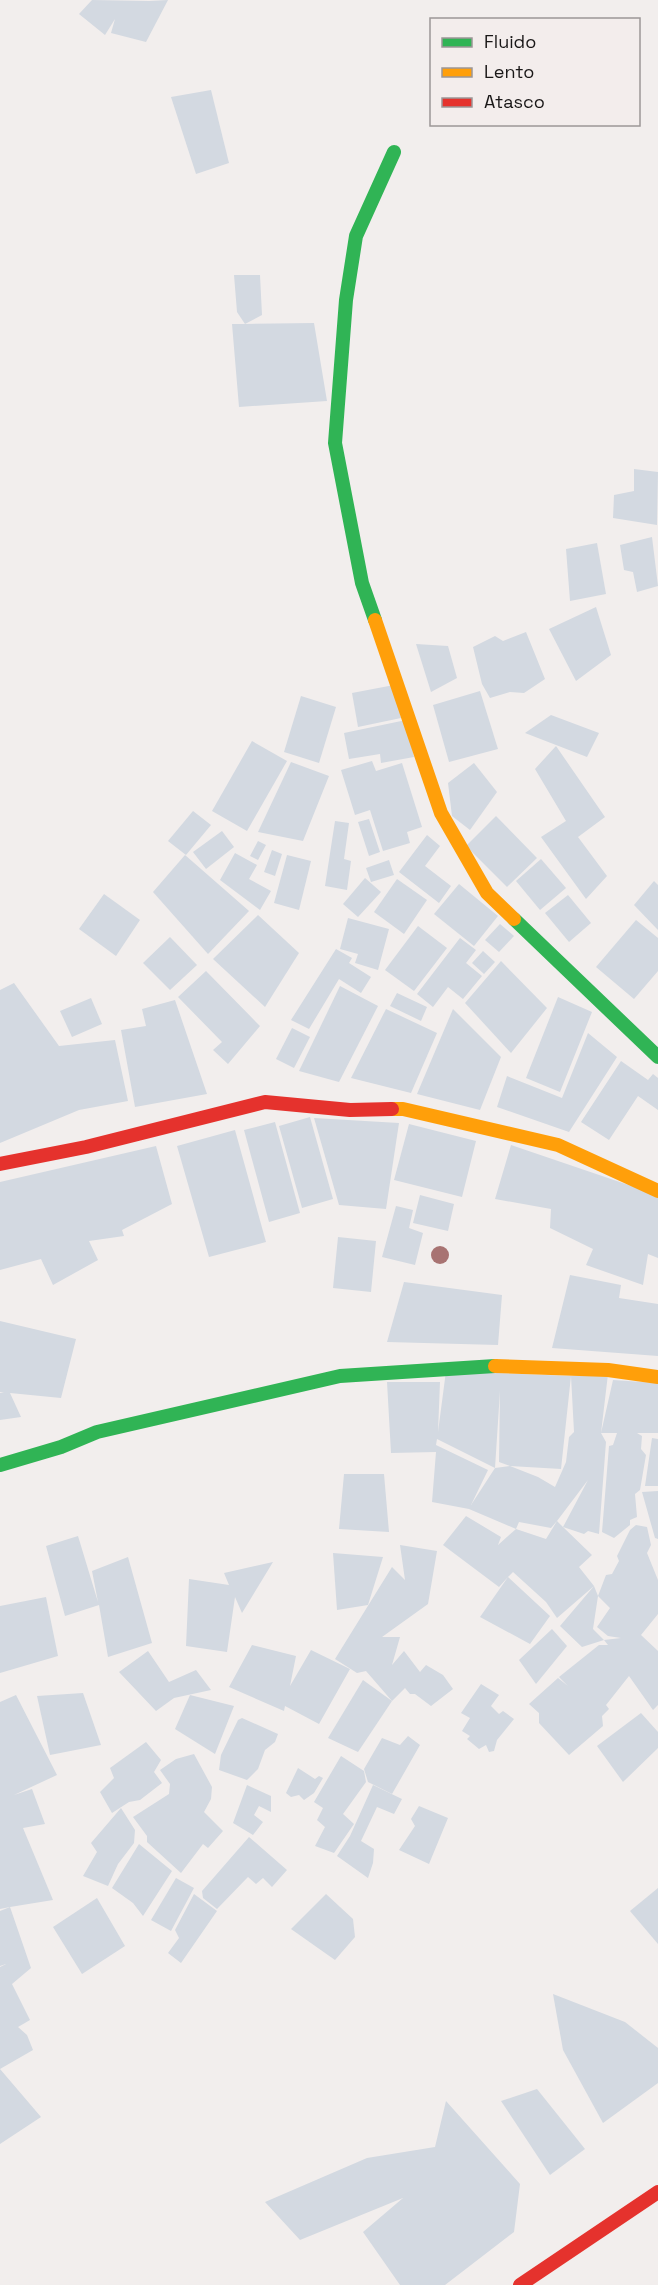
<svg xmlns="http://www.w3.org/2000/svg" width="658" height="2285" viewBox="0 0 658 2285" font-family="'Space Grotesk',sans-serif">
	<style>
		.building { fill: #d3d9e1; fill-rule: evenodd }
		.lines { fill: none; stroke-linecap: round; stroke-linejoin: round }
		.fast { stroke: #30b455; stroke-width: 14 }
		.slow { stroke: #ff9f0a; stroke-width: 14 }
		.jam { stroke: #e5322d; stroke-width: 14 }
		.tree { fill: #a87372 }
	</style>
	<rect width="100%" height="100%" fill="#f2eeed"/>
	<g class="building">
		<polygon points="92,0 149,1 168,0 146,42 111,33 115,19 105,35 79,14"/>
		<polygon points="211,90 229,163 196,174 171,97"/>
		<polygon points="234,275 260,275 262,315 245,324 314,323 327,401 239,407 232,324 245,324 237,312"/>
		<polygon points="634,469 658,472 657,525 613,518 614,495 634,491"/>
		<polygon points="652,537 658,586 637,592 633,572 624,570 620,545"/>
		<polygon points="597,543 606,594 570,601 566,549"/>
		<polygon points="596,607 611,655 576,681 549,629"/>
		<polygon points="526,632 545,679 524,693 510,692 490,698 482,684 473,647 495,636 503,641"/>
		<polygon points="416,644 448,646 457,678 431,692"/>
		<polygon points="394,685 401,718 358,727 352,693"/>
		<polygon points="480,691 498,749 449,762 433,705"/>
		<polygon points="301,696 336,707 319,763 284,752"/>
		<polygon points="551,715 599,733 587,757 525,733"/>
		<polygon points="406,720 414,757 381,763 380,754 349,759 344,733"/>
		<polygon points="252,741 287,761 247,831 212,811"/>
		<polygon points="556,746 605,817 578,837 607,876 586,899 541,837 566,821 535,769"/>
		<polygon points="372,761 376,771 402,763 422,827 407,832 410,843 383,851 370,810 355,815 341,770"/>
		<polygon points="291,762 329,776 303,841 258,832"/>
		<polygon points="474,763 497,792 470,830 452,816 448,783"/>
		<polygon points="193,811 211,825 186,855 168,841"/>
		<polygon points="496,816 537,858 507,887 466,846"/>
		<polygon points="369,819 380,852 369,856 358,822"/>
		<polygon points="335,821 349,823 344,859 351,861 347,890 325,886"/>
		<polygon points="222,831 234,847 206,869 193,852"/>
		<polygon points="427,835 440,846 425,866 451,886 439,903 399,872"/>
		<polygon points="258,841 266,845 258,860 250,856"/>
		<polygon points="272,850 282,854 275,876 264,872"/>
		<polygon points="235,853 257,865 249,879 271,891 260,910 220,880"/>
		<polygon points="185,855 249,911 208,954 153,892"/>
		<polygon points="287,855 311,861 299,910 274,903"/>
		<polygon points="541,859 566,888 540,910 516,881"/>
		<polygon points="389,860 394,875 371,882 366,868"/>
		<polygon points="365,878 381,892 358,917 343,904"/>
		<polygon points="397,879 427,900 404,934 374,912"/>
		<polygon points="654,881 658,885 658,930 634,905"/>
		<polygon points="459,884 498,916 474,946 434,914"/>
		<polygon points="104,894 140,920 116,956 79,929"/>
		<polygon points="568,895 591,923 569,942 545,913"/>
		<polygon points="258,915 299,953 265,1007 213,959"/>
		<polygon points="348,918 389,929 378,970 355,963 358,954 340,949"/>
		<polygon points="636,920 658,938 658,971 634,999 596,967"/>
		<polygon points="500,924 514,936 499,952 485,940"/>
		<polygon points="418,926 447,948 414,991 385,970"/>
		<polygon points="170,937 197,965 170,990 143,963"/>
		<polygon points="460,938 476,950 466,963 482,976 463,999 448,987 433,1007 417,994"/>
		<polygon points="336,949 352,958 349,963 371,977 361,993 339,979 309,1029 291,1020"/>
		<polygon points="483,951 495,962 484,974 472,963"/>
		<polygon points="501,961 547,1008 511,1053 465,1003"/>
		<polygon points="206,971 260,1026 228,1064 213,1050 222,1042 178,997"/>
		<polygon points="14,983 59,1046 115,1040 128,1101 79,1110 0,1143 0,990"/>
		<polygon points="340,986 378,1006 339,1082 299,1071"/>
		<polygon points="397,993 427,1007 421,1021 390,1006"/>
		<polygon points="558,997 592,1012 560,1092 526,1078"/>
		<polygon points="91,998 102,1024 72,1037 60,1011"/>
		<polygon points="175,1000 207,1094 135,1107 121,1030 146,1026 142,1009"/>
		<polygon points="386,1009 437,1033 411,1093 351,1078"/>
		<polygon points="453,1009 501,1057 480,1110 417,1094"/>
		<polygon points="292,1028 310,1037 294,1068 276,1059"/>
		<polygon points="588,1033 617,1057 569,1132 497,1107 507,1076 562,1098"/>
		<polygon points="621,1061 648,1080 653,1074 658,1078 658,1110 638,1096 609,1140 581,1122"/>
		<polygon points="310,1117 333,1199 302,1208 279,1126"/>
		<polygon points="314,1118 399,1123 386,1209 339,1205"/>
		<polygon points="275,1122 300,1213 269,1222 244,1130"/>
		<polygon points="409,1124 476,1141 462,1197 394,1180"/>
		<polygon points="235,1130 266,1242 209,1257 177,1146"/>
		<polygon points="511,1145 658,1195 658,1258 648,1254 643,1285 586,1265 593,1249 550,1228 551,1209 495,1199"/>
		<polygon points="156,1146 172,1204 122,1230 124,1236 89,1241 98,1260 53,1285 41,1259 0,1270 0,1182"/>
		<polygon points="420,1195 454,1204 448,1231 413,1223"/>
		<polygon points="396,1206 413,1210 409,1228 423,1233 415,1265 382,1257"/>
		<polygon points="338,1237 376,1241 371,1292 333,1288"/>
		<polygon points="570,1275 621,1285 619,1298 658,1304 658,1356 552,1348"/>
		<polygon points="404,1282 502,1295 498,1345 387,1342"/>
		<polygon points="0,1321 76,1339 61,1398 10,1393 21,1417 0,1420 0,1393 4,1392 0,1392"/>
		<path d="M446,1371L571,1376L561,1469L510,1466L538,1477L555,1487L566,1462L569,1437L574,1432L571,1376L608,1374L601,1433L613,1380L658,1383V1433H637L642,1436L641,1449L646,1455L640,1490L635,1494L637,1517L630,1520V1525L614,1538L602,1532L609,1446L613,1445L617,1433H601L606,1442L599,1534L588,1531L584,1534L563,1527L588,1480L557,1521L563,1527L592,1555L579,1567L594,1586L598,1596L593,1629L604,1640L582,1647L560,1626L594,1586L557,1618L546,1602L513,1572L508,1577L550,1616L530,1644L480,1617L508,1577L499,1587L443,1545L466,1516L501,1537L498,1545L516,1529L546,1539L557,1521L551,1528L519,1522L516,1529L469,1509L432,1502L436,1452L391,1453L387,1382H440L438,1432ZM500,1391L499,1462L510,1466L495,1468ZM437,1439L495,1468L471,1505L488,1470L436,1445Z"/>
		<polygon points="652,1438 658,1439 658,1486 645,1486"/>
		<polygon points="344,1474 384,1474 389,1532 339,1529"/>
		<polygon points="658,1491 658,1539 655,1538 642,1492"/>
		<polygon points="636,1525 647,1527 651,1545 647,1553 658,1580 658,1614 641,1635 658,1651 658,1705 653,1710 629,1676 606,1705 609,1709 602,1716 603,1726 569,1755 539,1723 539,1713 529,1704 558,1678 568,1686 559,1677 599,1645 608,1645 604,1640 621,1638 608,1636 597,1627 610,1608 598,1596 606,1575 612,1574 619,1561 617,1556 630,1530"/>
		<polygon points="78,1536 98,1602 92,1571 128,1557 152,1643 108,1657 99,1605 65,1616 46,1546"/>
		<polygon points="400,1545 437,1551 428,1604 382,1637 400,1637 392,1665 404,1651 420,1672 426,1665 443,1675 453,1689 431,1706 415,1694 410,1694 405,1688 392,1701 366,1671 357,1673 335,1659 392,1567 405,1580"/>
		<polygon points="333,1553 383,1557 368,1605 337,1610"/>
		<polygon points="273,1562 242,1613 235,1597 227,1652 186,1646 189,1579 229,1585 224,1573"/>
		<polygon points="46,1597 58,1656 0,1673 0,1606"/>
		<polygon points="552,1629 567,1646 536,1684 519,1660"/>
		<polygon points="252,1645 296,1656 290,1686 311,1650 350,1669 319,1724 285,1706 284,1711 229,1687"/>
		<polygon points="148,1651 169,1682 196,1670 211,1690 174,1698 156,1711 119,1672"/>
		<polygon points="363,1680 392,1701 358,1752 328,1738"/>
		<polygon points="481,1684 499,1695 491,1706 499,1714 503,1711 514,1719 497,1740 494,1751 489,1752 486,1745 479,1749 467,1739 470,1736 462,1731 470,1718 461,1713"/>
		<polygon points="83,1693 101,1745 50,1755 37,1696"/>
		<polygon points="16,1695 57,1775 14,1795 32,1789 45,1824 23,1828 53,1900 10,1907 31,1968 12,1984 30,2020 18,2027 27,2035 33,2050 0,2069 41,2117 0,2144 0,1967 6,1964 0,1966 0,1911 10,1907 0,1909 0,1702"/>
		<polygon points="190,1695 234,1706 215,1754 175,1729"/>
		<polygon points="641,1713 658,1732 658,1748 623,1782 597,1746"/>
		<polygon points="242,1718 278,1734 275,1742 265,1750 258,1769 247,1780 219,1770 221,1755 238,1720"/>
		<polygon points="408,1736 420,1745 392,1794 368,1782 364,1769 382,1738 400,1745"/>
		<polygon points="146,1742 161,1760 154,1772 162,1783 140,1800 129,1802 112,1813 100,1792 114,1778 110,1768"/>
		<polygon points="194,1754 212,1787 211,1799 204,1812 223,1831 208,1848 203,1844 181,1873 147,1842 147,1836 133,1817 169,1794 170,1784 160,1770 176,1759"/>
		<polygon points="341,1756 364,1771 366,1782 343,1814 354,1824 334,1853 315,1846 325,1827 317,1820 323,1808 314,1802"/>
		<polygon points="298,1768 315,1779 319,1776 323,1778 314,1793 304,1800 299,1795 291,1797 286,1793"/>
		<polygon points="247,1785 271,1796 271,1812 259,1806 254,1815 263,1822 253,1835 233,1823"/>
		<polygon points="373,1785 402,1799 394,1814 377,1807 361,1841 374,1849 373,1863 368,1878 337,1856 350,1836"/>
		<polygon points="419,1806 448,1818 429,1864 399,1850 415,1826 411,1819"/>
		<polygon points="121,1808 135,1830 134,1843 118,1864 108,1886 83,1876 97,1852 91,1843"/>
		<polygon points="249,1837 287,1870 272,1887 263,1878 256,1884 248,1877 217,1909 203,1898 202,1891"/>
		<polygon points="139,1844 172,1871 143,1916 133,1903 112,1888"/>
		<polygon points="176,1878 194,1888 171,1931 151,1920"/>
		<polygon points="658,1888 658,1944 630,1911"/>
		<polygon points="194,1894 217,1911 181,1963 168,1953 179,1938 175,1930"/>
		<polygon points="326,1894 353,1919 355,1937 335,1960 291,1929"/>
		<polygon points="97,1898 125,1946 82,1974 53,1927"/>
		<polygon points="553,1994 625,2022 658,2048 658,2083 603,2123 563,2050"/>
		<polygon points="537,2089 585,2149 550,2175 501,2101"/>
		<polygon points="446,2101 520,2184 514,2232 445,2285 400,2285 363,2232 403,2198 300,2240 265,2202 367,2158 435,2147"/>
	</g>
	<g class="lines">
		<g class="fast">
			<polyline points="375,620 362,583 335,443 346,300 356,236 394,152"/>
			<polyline points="514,919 658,1057"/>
			<polyline points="0,1465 61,1447 97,1432 340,1376 495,1366"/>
		</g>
		<g class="slow">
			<polyline points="375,620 441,813 487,893 514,919"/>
			<polyline points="392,1109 403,1109 558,1145 658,1191"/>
			<polyline points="495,1366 608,1370 658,1377"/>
		</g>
		<g class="jam">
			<polyline points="0,1164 86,1147 265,1102 350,1110 392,1109"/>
			<polyline points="520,2285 658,2192"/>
		</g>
	</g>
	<circle class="tree" cx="440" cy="1255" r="9"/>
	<rect x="430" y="18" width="210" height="108" fill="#f3edec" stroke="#9c9797" stroke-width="1.5"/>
	<rect x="442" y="38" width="30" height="9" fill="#30b455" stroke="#9c9797" stroke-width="1.5"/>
	<text x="484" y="48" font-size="18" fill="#191717">Fluido</text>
	<rect x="442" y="68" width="30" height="9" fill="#ff9f0a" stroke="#9c9797" stroke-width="1.5"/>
	<text x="484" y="78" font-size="18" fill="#191717">Lento</text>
	<rect x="442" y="98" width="30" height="9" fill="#e5322d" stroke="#9c9797" stroke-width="1.5"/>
	<text x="484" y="108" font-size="18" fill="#191717">Atasco</text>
</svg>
